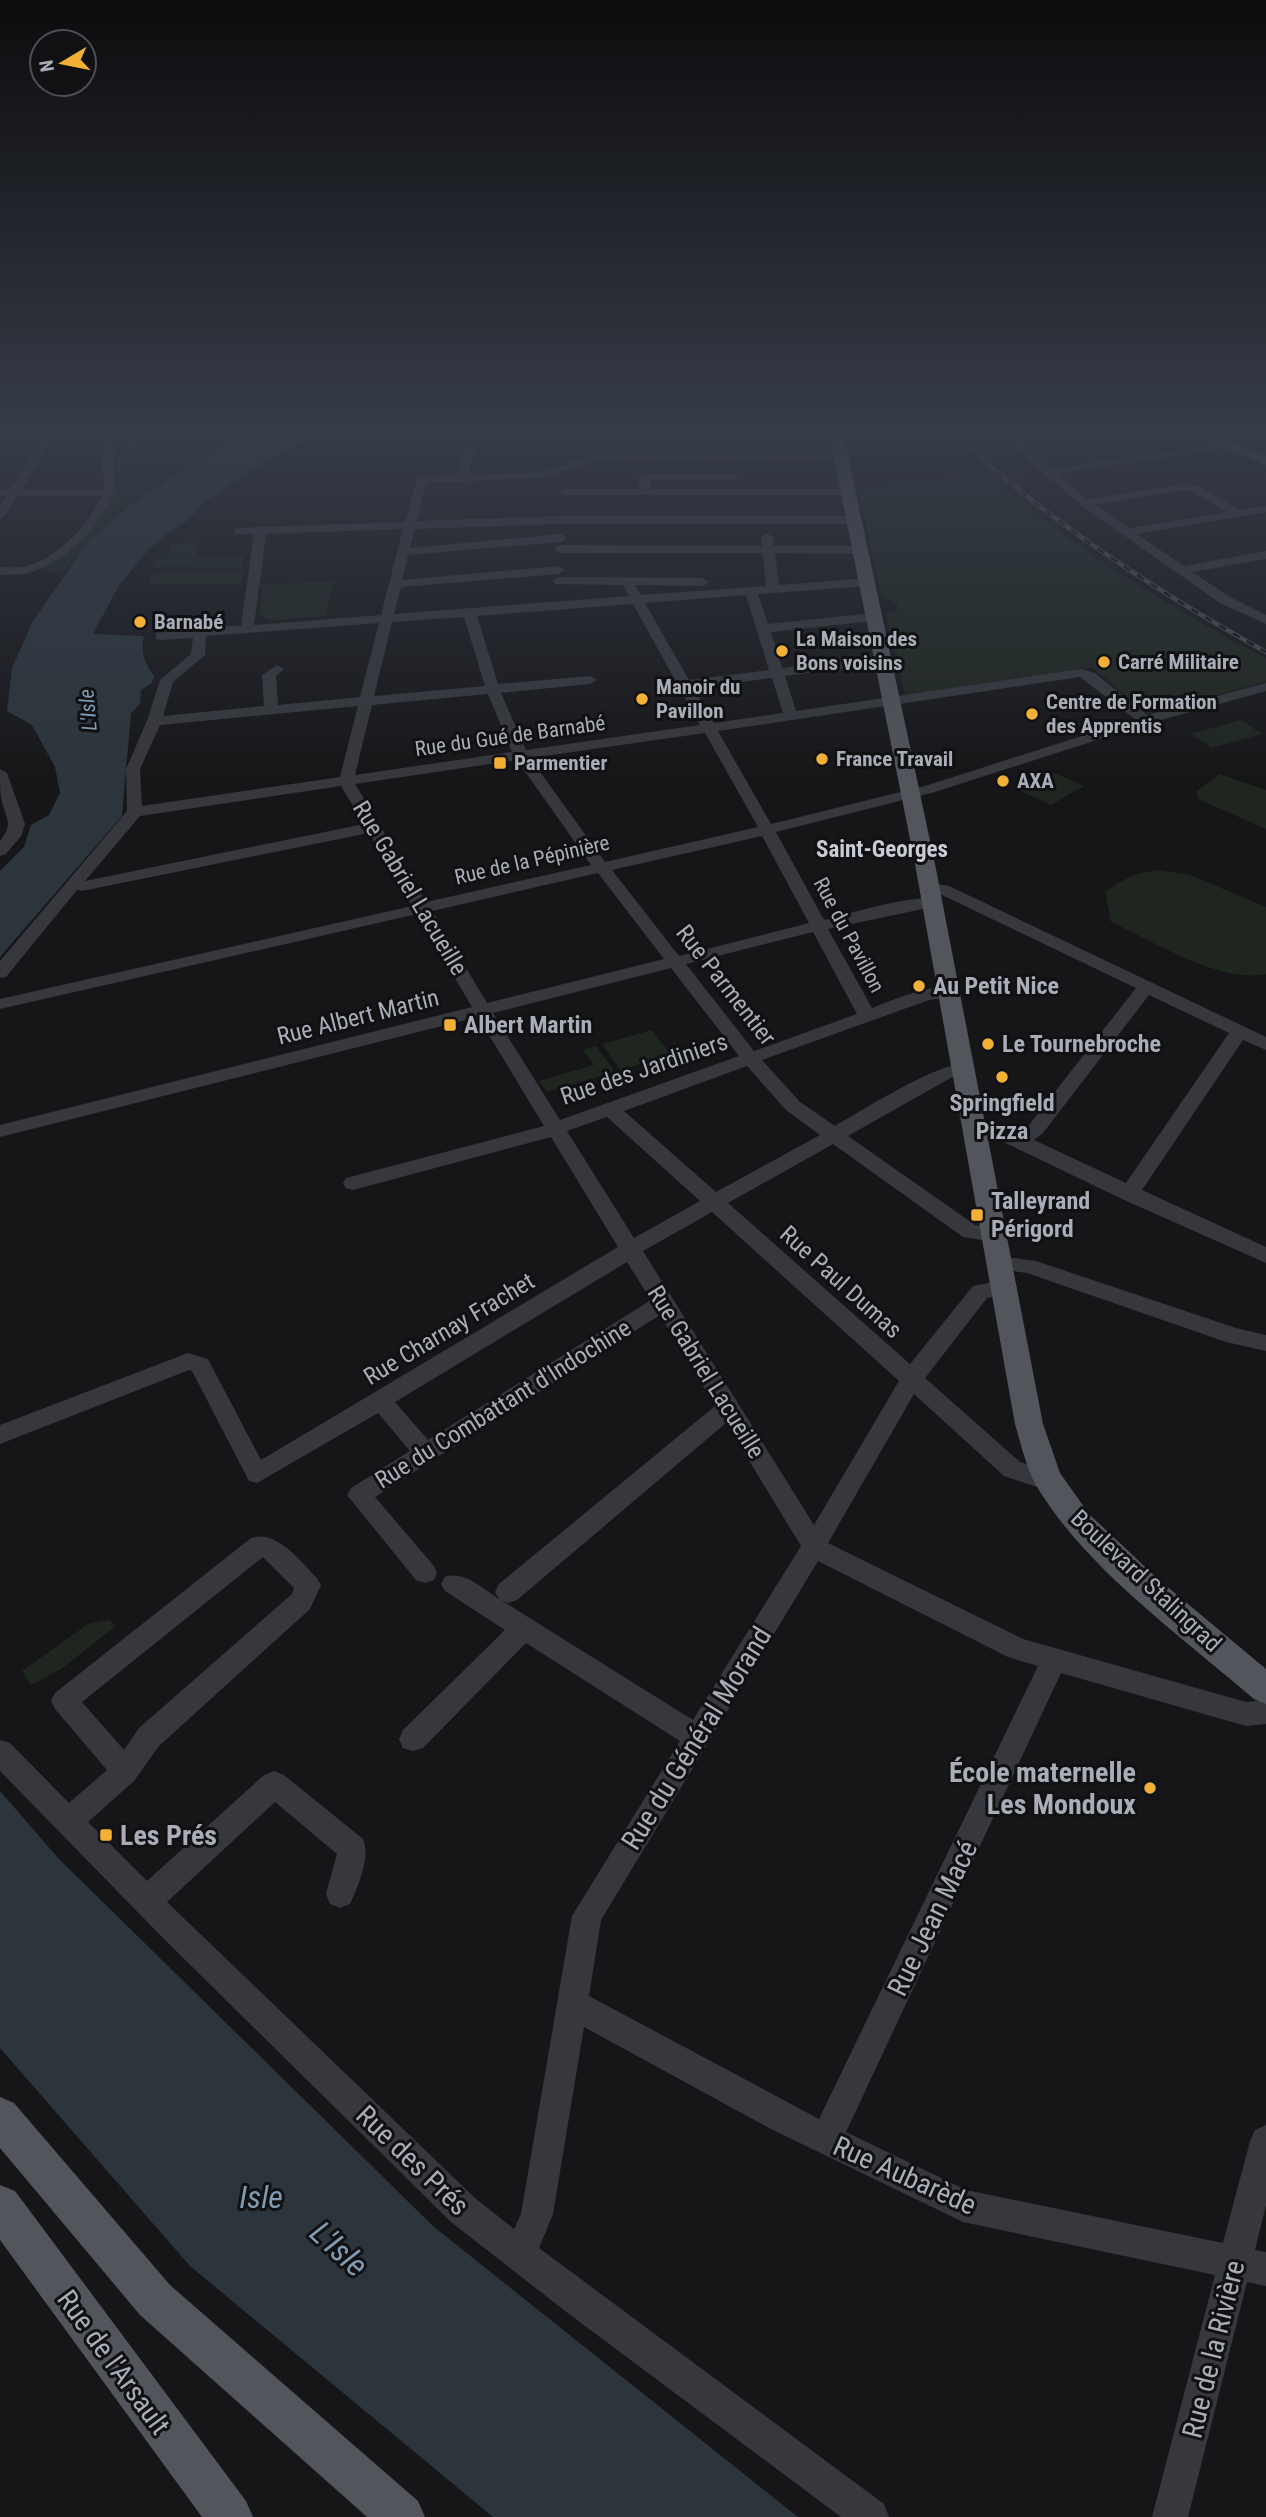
<svg xmlns="http://www.w3.org/2000/svg" width="1266" height="2517" viewBox="0 0 1266 2517" font-family="'Roboto Condensed',sans-serif">
	<style>
		.green { fill: #1e261f }
		.water { fill: #2c353c }
		.lines { fill: none; stroke-linecap: round; stroke-linejoin: round }
		.minor { fill: #37383d; fill-rule: evenodd }
		.major { fill: #53555c; fill-rule: evenodd }
		.rail-casing { stroke: #4a4c52; stroke-width: 4.5 }
		.rail { stroke: #111113; stroke-width: 2.5; stroke-dasharray: 8; stroke-linecap: butt }
		.poi-dot { fill: #f2b134; stroke: #111113; stroke-width: 2.5 }
		.labels { text-anchor: middle; stroke-width: 6; stroke-linejoin: round; paint-order: stroke }
		.far-poi-label { font-size: 21px; font-weight: bold; fill: #a8adb8; stroke: #111113; text-anchor: start }
		.far-water-label { font-size: 21px; font-style: italic; fill: #7f9bb3; stroke: #111113 }
		.far-street-label { font-size: 21px; fill: #a8adb8; stroke: #111113 }
		.far-quarter-label { font-size: 23px; font-weight: bold; fill: #c9ccd4; stroke: #111113 }
		.street-label { font-size: 24px; fill: #a8adb8; stroke: #111113 }
		.poi-label { font-size: 24px; font-weight: bold; fill: #a8adb8; stroke: #111113; text-anchor: start }
		.near-street-label { font-size: 28px; fill: #a8adb8; stroke: #111113 }
		.near-poi-label { font-size: 28px; font-weight: bold; fill: #a8adb8; stroke: #111113; text-anchor: end }
		.near-water-label { font-size: 32px; font-style: italic; fill: #7f9bb3; stroke: #111113 }
	</style>
	<rect width="100%" height="100%" fill="#161618"/>
	<g class="green">
		<polygon points="122,428 165,428 126,443 113,439 114,431"/>
		<polygon points="181,428 251,428 214,445 126,506 61,573 46,572 42,567 94,523 118,488 115,462 121,454"/>
		<polygon points="338,428 429,428 376,459 361,456 361,461 336,462 336,457 360,456 308,444"/>
		<path d="M988,476C1073,548 1167,606 1266,659V682L1147,714L1093,668L905,696L886,614L897,610L898,604L882,596L857,487Z"/>
		<polygon points="198,542 195,557 244,556 242,568 151,567 156,559 166,559 171,544"/>
		<polygon points="243,571 241,584 148,584 153,573"/>
		<polygon points="334,581 325,616 270,620 260,616 262,590 259,585"/>
		<polygon points="1241,720 1262,734 1212,748 1191,734"/>
		<polygon points="1052,772 1084,786 1051,805 1019,790"/>
		<polygon points="1220,774 1266,790 1266,829 1198,799 1196,791"/>
		<path d="M1158,870L1190,875L1266,907V974C1220,984 1153,941 1111,922L1105,891L1133,875Z"/>
		<polygon points="652,1030 671,1055 620,1070 602,1044"/>
		<polygon points="596,1046 615,1072 547,1092 539,1081 594,1065 583,1050"/>
		<polygon points="109,1620 116,1626 61,1669 31,1685 22,1671 88,1624"/>
	</g>
	<g class="water">
		<path d="M254,428H326L255,468L204,502L188,520L164,536L148,550L119,585L93,634L144,636C140,651 145,664 154,676L152,683L141,690L140,704L131,713L122,816L0,957V871L24,847L31,825L49,815L60,793L55,767L32,725L7,711L12,668L33,621L86,545L128,506L218,445Z"/>
		<polygon points="0,1791 59,1859 434,2227 798,2517 493,2517 190,2266 0,2048"/>
	</g>
	<g class="lines">
		<g class="minor">
			<path d="M49,428H59L21,490H104L102,456L106,450L101,446V428H111V445L117,450L113,456L116,493L91,531L67,553L43,568L24,574L0,575V567C7,567 15,568 22,567C54,562 89,525 102,496H17L4,517L0,519V506L6,496H0V490H10Z"/>
			<polygon points="164,428 178,428 129,448 120,446"/>
			<path d="M476,428H486L476,446L469,475L541,472L591,455L841,456L846,459L841,462L592,461L542,478L426,483L417,521L562,516H854L860,520L854,524H562L415,529L410,548L561,534L567,538L561,542L408,555L402,580L559,566L565,570L559,574L401,587L394,614L629,596L623,585L555,584L553,581L559,577L703,578L709,582L703,586L635,585L641,595L766,586L763,553H560L554,549L560,545L762,546L761,537L767,533L773,537L774,546H860L866,550L860,554L775,553L779,585L867,578L873,582L867,586L758,594L768,624L873,613L879,617L873,621L771,632L782,668L883,655L890,659L883,663L785,676L796,711L1081,669L1095,673L1147,715L1266,683V691L1150,723L935,792L776,832L824,920C844,915 928,889 940,902L932,907L828,929L872,1008C889,1002 944,977 958,992L955,996L929,1000L762,1060L800,1102L835,1126C860,1112 944,1058 969,1064L971,1068L969,1072L954,1076L848,1136L975,1225L1001,1230L1004,1235L1001,1240L994,1242L963,1237L833,1144L728,1203L910,1364L973,1286L1004,1280L1012,1283L1015,1288L1012,1293L987,1298L925,1378L1020,1462L1037,1468L1055,1470L1059,1477L1055,1484L1037,1487L1004,1476L914,1394L828,1543L1023,1639L1246,1702L1266,1700V1724L1246,1726L1061,1673L846,2132L966,2190L1223,2243L1250,2141L1255,2130L1266,2125V2205L1255,2250L1266,2252V2286L1247,2282L1188,2517H1152L1215,2275L963,2222L771,2129L584,2027L553,2214L539,2248L884,2504L889,2517H841L569,2314L451,2222L161,1936L0,1771V1740L10,1743L69,1803L107,1770L55,1709L51,1701L55,1693L251,1538C277,1529 300,1561 317,1578L321,1585L310,1609L159,1746L134,1781L88,1822L147,1881L264,1775L274,1771L284,1775L363,1839C371,1857 358,1886 350,1904L340,1908L330,1904L326,1894L337,1854L275,1802L167,1902L475,2198L514,2229L521,2214L572,1916L680,1741L526,1643L423,1748L413,1751L403,1748L399,1739L403,1730L505,1630L445,1591L441,1584L445,1577C464,1570 483,1589 499,1599L495,1592L499,1584L715,1406L660,1315L375,1497L434,1566L437,1573L434,1580L425,1583L416,1580L347,1495L351,1488L410,1451L378,1413L257,1483L249,1481L192,1371L189,1370L0,1444V1425L188,1353L208,1359L261,1460L618,1247L551,1137L353,1190L346,1188L343,1183L346,1178L544,1126L478,1017L0,1137V1125L472,1007L417,914L0,1009V999L412,906L369,833L82,891L77,890L6,977L0,978V961L127,811L126,769L147,721L160,680L191,654L193,638L161,640L156,639V633L200,627L241,626L254,534H235V528L405,522L417,478L458,475L466,446ZM403,529L381,615L254,625L266,534ZM746,595L769,670L689,680L645,603ZM633,604L700,725L526,750L501,693L590,684L597,680L590,676L498,684L477,616ZM464,617L485,686L374,696L392,622ZM379,623L360,697L278,705L276,676L284,669L277,665L262,675L264,706L163,716L173,682L205,655L206,636ZM1080,677L1135,719L925,786L771,824L718,731ZM772,678L783,713L714,723L694,688ZM488,694L512,752L355,775L372,705ZM358,706L340,777L142,806L140,769L160,725ZM705,733L758,827L605,862L530,758ZM517,760L591,865L426,902L355,784ZM341,786L364,824L85,881L140,816ZM762,836L809,923L679,956L612,870ZM598,873L664,959L487,1003L432,911ZM813,932L857,1014L754,1051L686,964ZM671,968L739,1056L560,1120L493,1013ZM747,1066L786,1110L820,1135L716,1192L624,1111ZM607,1117L700,1201L634,1238L567,1131ZM712,1212L899,1381L814,1525L643,1251ZM627,1262L651,1300L428,1440L395,1402ZM726,1423L801,1546L693,1720L501,1600L508,1603L517,1600ZM263,1557L294,1588L292,1594L139,1728L124,1750L82,1702ZM818,1561L1008,1657L1038,1666L819,2119L589,1996L601,1920Z"/>
			<path d="M992,428H1003L1011,435L1038,428H1055L1017,440L1051,468L1228,443L1229,445L1224,448L1057,474L1087,499L1185,484L1199,486L1239,510L1266,506V512L1137,534L1184,566L1266,551V559L1192,572L1230,597L1266,615V624L1220,603L1081,505ZM1185,490L1192,491L1226,512L1129,528L1095,505Z"/>
			<polygon points="554,433 837,436 842,439 837,442 550,438 549,436"/>
			<polygon points="645,474 733,474 739,477 733,480 651,480 651,489 848,489 854,492 848,495 564,495 558,492 564,489 639,489 639,477"/>
			<path d="M0,769L7,773L25,824L21,836L6,854L0,856V841C15,823 5,818 1,798C0,789 0,778 0,769Z"/>
			<path d="M930,883L949,886L1266,1037V1050L1243,1040L1142,1190L1266,1247V1263L1122,1199L991,1136L967,1132L964,1128L967,1124C985,1119 1002,1126 1018,1133L1029,1125L1136,988L940,894L924,891L922,888ZM1149,995L1229,1033L1126,1183L1034,1140L1043,1133Z"/>
			<polygon points="1000,1256 1036,1261 1236,1328 1266,1335 1266,1351 1226,1342 1027,1273 993,1268 989,1263 993,1258"/>
		</g>
		<g class="major">
			<path d="M828,428H842L935,864L1043,1424L1060,1473L1089,1514L1158,1579L1266,1669V1704L1254,1699C1182,1637 1084,1567 1036,1485C1026,1467 1021,1444 1015,1424L915,864Z"/>
			<polygon points="1174,428 1193,428 1266,456 1266,465"/>
			<polygon points="0,2097 14,2103 170,2285 418,2501 425,2517 367,2517 140,2315 0,2148"/>
			<polygon points="0,2185 15,2191 246,2501 253,2517 202,2517 0,2240"/>
		</g>
		<defs>
			<path id="rail" d="M948,428C1044,519 1151,588 1266,652"/>
		</defs>
		<use href="#rail" class="rail-casing"/>
		<use href="#rail" class="rail"/>
	</g>
	<linearGradient id="sky" x2="0" y2="1"><stop stop-color="#0c0c0d"/><stop offset="0.55" stop-color="#363c48"/><stop offset="1" stop-color="#363c48" stop-opacity="0"/></linearGradient>
	<rect width="1266" height="780" fill="url(#sky)"/>
	<g class="poi-dot">
		<circle cx="140" cy="622" r="7"/>
		<circle cx="782" cy="651" r="7"/>
		<circle cx="1104" cy="662" r="7"/>
		<circle cx="642" cy="699" r="7"/>
		<circle cx="1032" cy="714" r="7"/>
		<circle cx="822" cy="759" r="7"/>
		<rect x="493" y="756" width="14" height="14" rx="3.5"/>
		<circle cx="1003" cy="781" r="7"/>
		<circle cx="919" cy="986" r="7"/>
		<rect x="443" y="1018" width="14" height="14" rx="3.5"/>
		<circle cx="988" cy="1044" r="7"/>
		<circle cx="1002" cy="1077" r="7"/>
		<rect x="970" y="1208" width="14" height="14" rx="3.5"/>
		<circle cx="1150" cy="1788" r="7"/>
		<rect x="99" y="1828" width="14" height="14" rx="3.5"/>
	</g>
	<g class="labels">
		<g class="far-poi-label">
			<text x="154" y="629">Barnabé</text>
			<text x="796" y="646">La Maison des<tspan x="796" dy="24">Bons voisins</tspan></text>
			<text x="1118" y="669">Carré Militaire</text>
			<text x="656" y="694">Manoir du<tspan x="656" dy="24">Pavillon</tspan></text>
			<text x="1046" y="709">Centre de Formation<tspan x="1046" dy="24">des Apprentis</tspan></text>
			<text x="836" y="766">France Travail</text>
			<text x="514" y="770">Parmentier</text>
			<text x="1017" y="788">AXA</text>
		</g>
		<g class="far-water-label">
			<text transform="translate(88 710) rotate(-95)" y="7">L'Isle</text>
		</g>
		<g class="far-street-label">
			<text transform="translate(510 736) rotate(-8)" y="7">Rue du Gué de Barnabé</text>
			<text transform="translate(532 860) rotate(-13)" y="7">Rue de la Pépinière</text>
			<text transform="translate(849 935) rotate(62)" y="7">Rue du Pavillon</text>
		</g>
		<g class="far-quarter-label">
			<text x="882" y="857">Saint-Georges</text>
		</g>
		<g class="street-label">
			<text transform="translate(410 888) rotate(59)" y="8">Rue Gabriel Lacueille</text>
			<text transform="translate(726 985) rotate(52)" y="8">Rue Parmentier</text>
			<text transform="translate(358 1017) rotate(-14)" y="8">Rue Albert Martin</text>
			<text transform="translate(644 1069) rotate(-19)" y="8">Rue des Jardiniers</text>
			<text transform="translate(841 1282) rotate(42)" y="8">Rue Paul Dumas</text>
			<text transform="translate(449 1329) rotate(-31)" y="8">Rue Charnay Frachet</text>
			<text transform="translate(706 1372) rotate(58)" y="8">Rue Gabriel Lacueille</text>
			<text transform="translate(503 1404) rotate(-32)" y="8">Rue du Combattant d'Indochine</text>
			<text transform="translate(1146 1581) rotate(43)" y="8">Boulevard Stalingrad</text>
		</g>
		<g class="poi-label">
			<text x="933" y="994">Au Petit Nice</text>
			<text x="464" y="1033">Albert Martin</text>
			<text x="1002" y="1052">Le Tournebroche</text>
			<text x="1002" y="1111" text-anchor="middle">Springfield<tspan x="1002" dy="28">Pizza</tspan></text>
			<text x="991" y="1209">Talleyrand<tspan x="991" dy="28">Périgord</tspan></text>
		</g>
		<g class="near-street-label">
			<text transform="translate(696 1738) rotate(-58)" y="10">Rue du Général Morand</text>
			<text transform="translate(932 1918) rotate(-64)" y="10">Rue Jean Macé</text>
			<text transform="translate(413 2160) rotate(44)" y="10">Rue des Prés</text>
			<text transform="translate(905 2175) rotate(24)" y="10">Rue Aubarède</text>
			<text transform="translate(1213 2349) rotate(-76)" y="10">Rue de la Rivière</text>
			<text transform="translate(114 2362) rotate(54)" y="10">Rue de l'Arsault</text>
		</g>
		<g class="near-poi-label">
			<text x="1136" y="1782">École maternelle<tspan x="1136" dy="32">Les Mondoux</tspan></text>
			<text x="120" y="1845" text-anchor="start">Les Prés</text>
		</g>
		<g class="near-water-label">
			<text x="261" y="2208">Isle</text>
			<text transform="translate(339 2249) rotate(42)" y="11">L'Isle</text>
		</g>
	</g>
	<g transform="translate(63 63) rotate(260)"><circle r="33" fill="#111113" stroke="#4d4f55" stroke-width="2"/>
	<path d="M0-5L12 26L0 18L-12 26Z" fill="#f2b134"/>
	<text y="-10" font-size="19" font-weight="bold" text-anchor="middle" fill="#a8adb8">N</text>
	</g>
</svg>
